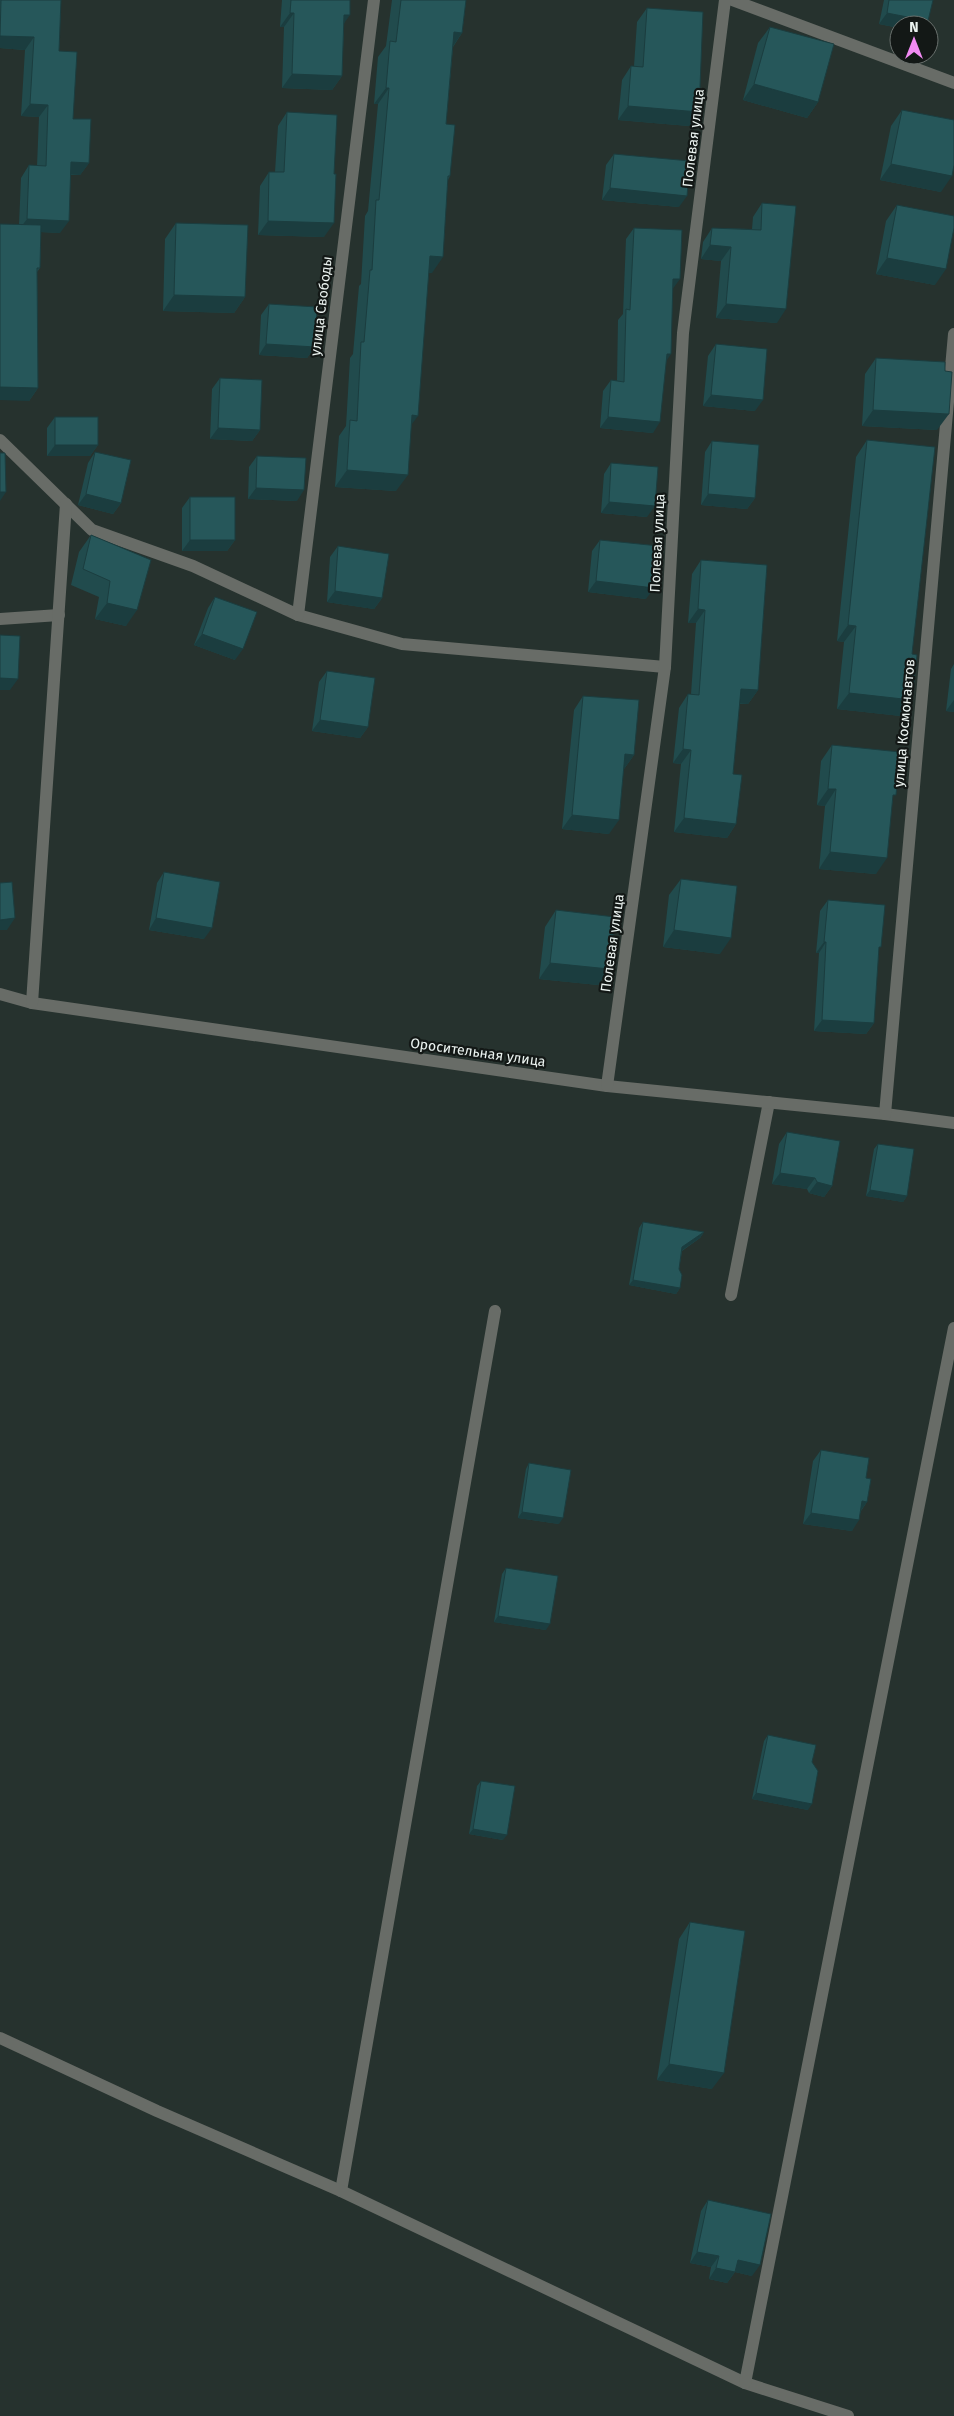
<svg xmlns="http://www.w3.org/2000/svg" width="954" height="2416" viewBox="0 0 954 2416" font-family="'Fira Sans',sans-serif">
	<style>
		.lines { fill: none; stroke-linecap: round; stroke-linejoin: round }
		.service { stroke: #686c67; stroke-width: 12 }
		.minor { stroke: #686c67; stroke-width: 12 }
		.wall { fill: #214b4d }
		.shaded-wall { fill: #1b3d3f }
		.building { fill: #26575a; stroke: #1b3d3f }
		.labels { text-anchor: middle; stroke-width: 4.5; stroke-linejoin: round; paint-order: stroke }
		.street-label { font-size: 14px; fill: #ebf3f0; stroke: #131816 }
	</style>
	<rect width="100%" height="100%" fill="#26322e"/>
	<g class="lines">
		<g class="service">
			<polyline points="731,1295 769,1102"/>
			<polyline points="341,2191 495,1311"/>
		</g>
		<g class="minor">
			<polyline points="732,0 954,83"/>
			<polyline points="0,440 92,530 193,566 298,615 402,644 665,667"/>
			<polyline points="298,615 374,0"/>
			<polyline points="0,619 59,615"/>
			<polyline points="0,994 32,1003 607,1086 885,1114 954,1123"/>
			<polyline points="32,1003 66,504"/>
			<polyline points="607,1086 665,667 683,333 725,0"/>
			<polyline points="885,1114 954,334"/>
			<polyline points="0,2038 157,2111 341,2191 745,2383 848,2416"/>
			<polyline points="745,2383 954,1328"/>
		</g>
	</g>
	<g class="wall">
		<polygon points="0,0 61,0 59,51 73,119 89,163 80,175 70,175 60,233 41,232 40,268 37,272 38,388 29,401 19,225 21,178 29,165 37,166 39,117 21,116 25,50 0,48"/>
		<polygon points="282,0 350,0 344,24 342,76 332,90 282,88 284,27 280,27"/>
		<polygon points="392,0 466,0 462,33 453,47 446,124 450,176 448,180 432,273 428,273 411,425 396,491 335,487 339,436 346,426 350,358 353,354 359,286 361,284 365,216 368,211 378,104 374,104 378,57 386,46"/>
		<polygon points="884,0 933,0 899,25 899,28 879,24"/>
		<polygon points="647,8 699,112 689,126 618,120 622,80 631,66 634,66 637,22"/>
		<polygon points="770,27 818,102 807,118 743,100 758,43"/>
		<polygon points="902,110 941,192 880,180 891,126"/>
		<polygon points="287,112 334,174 324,237 258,235 260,186 269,172 275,172 278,126"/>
		<polygon points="614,154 679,207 602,200 606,165"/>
		<polygon points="762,203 777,323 716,318 721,261 701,259 703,242 712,228 752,229 753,217"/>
		<polygon points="897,205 935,285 876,274 886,221"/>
		<polygon points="176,223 245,297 234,313 163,311 165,239"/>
		<polygon points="634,228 673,289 666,361 653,433 600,428 603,391 611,380 617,381 618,320 623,314 626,239"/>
		<polygon points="269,304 315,347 307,358 259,355 261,315"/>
		<polygon points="716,344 755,411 703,406 708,356"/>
		<polygon points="876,358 937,430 862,426 865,374"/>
		<polygon points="220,378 260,430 252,441 210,439 212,389"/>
		<polygon points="55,417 98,445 90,456 47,456 47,428"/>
		<polygon points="867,440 912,700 901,716 837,709 844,642 837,641 856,457"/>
		<polygon points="712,441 755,498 747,509 701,505 705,452"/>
		<polygon points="95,452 121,503 113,514 78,505 88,463"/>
		<polygon points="257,456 297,501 248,499 249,467"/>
		<polygon points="611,463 647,517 601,513 604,474"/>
		<polygon points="190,497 235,540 227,551 182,551 182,508"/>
		<polygon points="91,535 151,560 126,626 95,619 99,597 71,585 79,552"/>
		<polygon points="600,540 646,599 588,592 592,551"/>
		<polygon points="338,546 382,598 374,609 327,602 330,557"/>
		<polygon points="701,560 758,690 748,704 739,704 733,774 736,824 727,838 674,832 681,764 673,763 679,708 688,694 691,694 696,623 688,623 692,574"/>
		<polygon points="215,597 235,660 194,645 208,608"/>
		<polygon points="954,664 954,712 946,711 951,669"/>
		<polygon points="327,671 368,727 360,738 312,731 319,682"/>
		<polygon points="583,696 634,755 624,769 609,834 562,829 574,710"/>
		<polygon points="832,745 893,800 876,874 819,869 825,806 817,805 821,761"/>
		<polygon points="164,872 204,939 149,930 157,883"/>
		<polygon points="681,879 720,954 663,947 669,895"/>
		<polygon points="828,900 874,1023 866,1034 814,1031 819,953 816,953 820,911"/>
		<polygon points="556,910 609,969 598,985 539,979 545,927"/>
		<polygon points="787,1132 832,1186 824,1197 809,1193 807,1189 772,1184 779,1144"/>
		<polygon points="878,1144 907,1196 903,1202 866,1196 874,1149"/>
		<polygon points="643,1222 704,1232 700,1238 682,1251 679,1269 680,1288 676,1294 629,1285 639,1228"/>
		<polygon points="821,1450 866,1478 867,1502 861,1511 852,1531 803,1524 813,1461"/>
		<polygon points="529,1463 559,1524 518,1518 526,1469"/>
		<polygon points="506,1568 546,1630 494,1622 502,1574"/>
		<polygon points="768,1735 812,1762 808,1810 752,1799 764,1741"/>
		<polygon points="481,1781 503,1840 469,1834 477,1786"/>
		<polygon points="690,1922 712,2089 657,2080 679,1939"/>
		<polygon points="708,2200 752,2276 735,2272 727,2283 709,2279 711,2267 690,2263 701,2211"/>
	</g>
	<g class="shaded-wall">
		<polygon points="290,13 294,13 284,27 280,27"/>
		<polygon points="887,13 928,21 926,25 899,25 899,28 879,24"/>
		<polygon points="344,15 350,15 340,29"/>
		<polygon points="454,32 462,33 451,49"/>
		<polygon points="0,36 34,37 25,50 0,48"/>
		<polygon points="292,74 342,76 332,90 282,88"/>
		<polygon points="754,84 818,102 807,118 743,100"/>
		<polygon points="386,88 389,88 378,104 374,104"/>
		<polygon points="30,104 48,105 39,117 21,116"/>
		<polygon points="628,106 699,112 689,126 618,120"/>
		<polygon points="71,162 89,163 80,175 62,174"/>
		<polygon points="891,164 952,176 941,192 880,180"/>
		<polygon points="610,188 687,196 679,207 602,200"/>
		<polygon points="27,219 69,221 60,233 18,231"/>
		<polygon points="268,221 334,223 324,237 258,235"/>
		<polygon points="710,245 731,247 721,261 701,259"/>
		<polygon points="430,256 443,257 432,273 418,272"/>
		<polygon points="887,258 946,269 935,285 876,274"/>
		<polygon points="673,279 680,279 672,290"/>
		<polygon points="174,295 245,297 234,313 163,311"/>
		<polygon points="726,304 786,309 777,323 716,318"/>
		<polygon points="266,344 315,347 307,358 259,355"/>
		<polygon points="667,354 671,354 663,366"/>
		<polygon points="0,387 38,388 29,401 0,400"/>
		<polygon points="711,395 763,400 755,411 703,406"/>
		<polygon points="873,410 949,414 937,430 862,426"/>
		<polygon points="412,415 418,416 406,432"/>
		<polygon points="608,417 660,422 653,433 600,428"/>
		<polygon points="218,428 260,430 252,441 210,439"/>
		<polygon points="55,445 98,445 90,456 47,456"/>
		<polygon points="347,470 408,475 396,491 335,487"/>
		<polygon points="256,488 304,490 297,501 248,499"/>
		<polygon points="0,492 6,492 0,501"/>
		<polygon points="86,494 121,503 113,514 78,505"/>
		<polygon points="708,494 755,498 747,509 701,505"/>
		<polygon points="609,502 655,506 647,517 601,513"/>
		<polygon points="190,540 235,540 227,551 182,551"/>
		<polygon points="596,581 654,588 646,599 588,592"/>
		<polygon points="335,591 382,598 374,609 327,602"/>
		<polygon points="107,603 137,610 126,626 95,619"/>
		<polygon points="698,609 705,610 696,623 688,623"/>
		<polygon points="848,625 856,626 844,642 837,641"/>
		<polygon points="202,634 243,649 235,660 194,645"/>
		<polygon points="0,678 18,679 10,690 0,690"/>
		<polygon points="741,689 758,690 748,704 731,703"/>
		<polygon points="849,693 912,700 901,716 837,709"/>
		<polygon points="954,700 954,712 946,711"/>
		<polygon points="320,720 368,727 360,738 312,731"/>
		<polygon points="683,749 691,750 681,764 673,763"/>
		<polygon points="625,754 634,755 624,769 616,768"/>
		<polygon points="828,789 836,789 825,806 817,805"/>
		<polygon points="572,815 619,820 609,834 562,829"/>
		<polygon points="684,818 736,824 727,838 674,832"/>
		<polygon points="830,852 887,858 876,874 819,869"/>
		<polygon points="15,918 7,930 0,930 0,920"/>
		<polygon points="156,918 212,928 204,939 149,930"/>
		<polygon points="674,930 731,938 720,954 663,947"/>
		<polygon points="824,942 826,942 819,953 816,953"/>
		<polygon points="550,963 609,969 598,985 539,979"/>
		<polygon points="822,1020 874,1023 866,1034 814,1031"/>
		<polygon points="780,1173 815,1178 807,1189 772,1184"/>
		<polygon points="817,1182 832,1186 824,1197 809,1193"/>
		<polygon points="870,1190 907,1196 903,1202 866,1196"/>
		<polygon points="704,1232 700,1238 678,1253 682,1247"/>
		<polygon points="633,1280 680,1288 676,1294 629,1285"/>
		<polygon points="862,1501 867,1502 859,1513"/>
		<polygon points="522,1512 563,1518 559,1524 518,1518"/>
		<polygon points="811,1513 859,1520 852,1531 803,1524"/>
		<polygon points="498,1616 550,1624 546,1630 494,1622"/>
		<polygon points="756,1793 812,1804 808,1810 752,1799"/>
		<polygon points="473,1829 507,1835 503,1840 469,1834"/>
		<polygon points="669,2064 724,2073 712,2089 657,2080"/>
		<polygon points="697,2252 719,2256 711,2267 690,2263"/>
		<polygon points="738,2260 760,2265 752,2276 735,2272 727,2283 709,2279 716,2268"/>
	</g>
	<g class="building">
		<polygon points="1,0 61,0 59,51 77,52 73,119 91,119 89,163 71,162 69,221 27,219 29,165 46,166 48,105 30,104 34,37 0,36"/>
		<polygon points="291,0 350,0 350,15 344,15 342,76 292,74 294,13 290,13"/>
		<polygon points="401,0 466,0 462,33 454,32 446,124 455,125 450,176 448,176 443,257 430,256 418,416 412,415 408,475 347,470 350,420 357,421 361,342 364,342 370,270 372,270 376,200 379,200 389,88 386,88 390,41 396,42"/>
		<polygon points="889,0 933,0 928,21 887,13"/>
		<polygon points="647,8 703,12 699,112 628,106 631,66 643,67"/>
		<polygon points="770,27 834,44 818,102 754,84"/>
		<polygon points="902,110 954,120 954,165 952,176 891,164"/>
		<polygon points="287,112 337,115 334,174 336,174 334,223 268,221 269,172 284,172"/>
		<polygon points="614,154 690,161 687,196 610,188"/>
		<polygon points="762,203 796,206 786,309 726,304 731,247 710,245 712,228 761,230"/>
		<polygon points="897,205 954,216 954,228 946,269 887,258"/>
		<polygon points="176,223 248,225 245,297 174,295"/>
		<polygon points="0,224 41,225 40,268 37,268 38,388 0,387"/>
		<polygon points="634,228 682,230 680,279 673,279 671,354 667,354 660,422 608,417 611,380 624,382 626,309 630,310"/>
		<polygon points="269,304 317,307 315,347 266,344"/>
		<polygon points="716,344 767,349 763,400 711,395"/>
		<polygon points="876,358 945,362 945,371 952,372 949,414 873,410"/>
		<polygon points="220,378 262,380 260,430 218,428"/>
		<rect x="55" y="417" width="43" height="28"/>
		<polygon points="867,440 935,447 912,654 917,655 912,700 849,693 856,626 848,625"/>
		<polygon points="712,441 759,445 755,498 708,494"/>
		<polygon points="95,452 131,460 121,503 86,494"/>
		<polygon points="0,453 5,453 6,492 0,492"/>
		<polygon points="257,456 306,458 304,490 256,488"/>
		<polygon points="611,463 658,467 655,506 609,502"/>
		<rect x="190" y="497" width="45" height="43"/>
		<polygon points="91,535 151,560 137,610 107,603 110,581 83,569"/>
		<polygon points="600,540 659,546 654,588 596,581"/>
		<polygon points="338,546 389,554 382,598 335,591"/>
		<polygon points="701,560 767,565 758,690 741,689 733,774 742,775 736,824 684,818 691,750 683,749 688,694 699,695 705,610 698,609"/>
		<polygon points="215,597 257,612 243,649 202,634"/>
		<polygon points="0,635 20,636 18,679 0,678"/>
		<polygon points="327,671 375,678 368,727 320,720"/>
		<polygon points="583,696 639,700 634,755 625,754 619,820 572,815"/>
		<polygon points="832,745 900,752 896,795 893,795 887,858 830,852 836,789 828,789"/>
		<polygon points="164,872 220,882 212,928 156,918"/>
		<polygon points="681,879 737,886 731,938 674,930"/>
		<polygon points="12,882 15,918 0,920 0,883"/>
		<polygon points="828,900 885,905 881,947 879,947 874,1023 822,1020 826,942 824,942"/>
		<polygon points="556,910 615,917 609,969 550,963"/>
		<polygon points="787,1132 840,1141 832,1186 817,1182 815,1178 780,1173"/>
		<polygon points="878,1144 914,1149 907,1196 870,1190"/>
		<polygon points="643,1222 704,1232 682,1247 679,1269 682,1275 680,1288 633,1280"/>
		<polygon points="821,1450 869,1458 866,1478 871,1479 867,1502 862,1501 859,1520 811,1513"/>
		<polygon points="529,1463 571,1470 563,1518 522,1512"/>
		<polygon points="506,1568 558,1576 550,1624 498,1616"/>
		<polygon points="768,1735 816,1745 812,1762 818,1771 812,1804 756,1793"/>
		<polygon points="481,1781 515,1786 507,1835 473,1829"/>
		<polygon points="690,1922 745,1931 724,2073 669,2064"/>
		<polygon points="708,2200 771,2214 760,2265 738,2260 735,2272 716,2268 719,2256 697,2252"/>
	</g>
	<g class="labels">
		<g class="street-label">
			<text transform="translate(693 138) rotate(-83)" y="5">Полевая улица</text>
			<text transform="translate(321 306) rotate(-83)" y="5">улица Свободы</text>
			<text transform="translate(657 543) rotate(-87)" y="5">Полевая улица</text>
			<text transform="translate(904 723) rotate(-85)" y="5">улица Космонавтов</text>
			<text transform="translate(612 943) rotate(-82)" y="5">Полевая улица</text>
			<text transform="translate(478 1052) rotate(8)" y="5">Оросительная улица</text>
		</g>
	</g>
	<g transform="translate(914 40)"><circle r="24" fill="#131816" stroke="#69706d"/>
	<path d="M0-4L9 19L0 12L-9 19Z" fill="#f28af3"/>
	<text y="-8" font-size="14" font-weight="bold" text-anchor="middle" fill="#ebf3f0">N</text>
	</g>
</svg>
